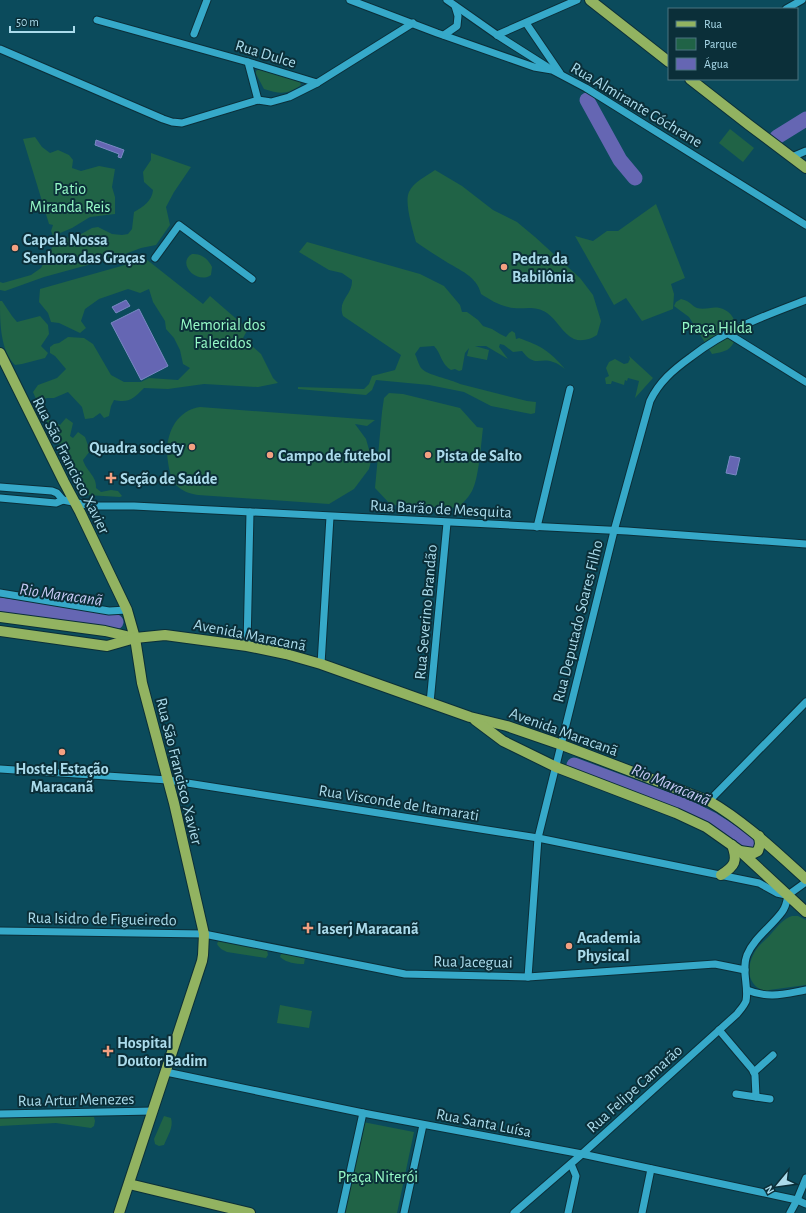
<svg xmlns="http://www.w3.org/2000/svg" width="806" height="1213" viewBox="0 0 806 1213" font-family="'Alegreya Sans',sans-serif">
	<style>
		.green { fill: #206346 }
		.water { fill: #6566b3; stroke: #7a89c4 }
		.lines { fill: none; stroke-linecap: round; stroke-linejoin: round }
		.river { stroke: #6566b3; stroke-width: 15 }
		.minor-casing { stroke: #0b2f39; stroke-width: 9 }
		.major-casing { stroke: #0b2f39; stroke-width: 12 }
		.minor { stroke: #36a9c9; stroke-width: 7 }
		.major { stroke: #92b361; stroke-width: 10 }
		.poi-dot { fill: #f3a081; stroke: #0b2f39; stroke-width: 1.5 }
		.labels { text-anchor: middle; stroke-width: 4; stroke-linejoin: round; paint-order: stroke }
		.street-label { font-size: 16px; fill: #abdbeb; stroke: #0b2f39 }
		.park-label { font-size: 16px; fill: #96fac7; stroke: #0b2f39 }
		.poi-label { font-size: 16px; font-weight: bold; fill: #abdbeb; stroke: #0b2f39; text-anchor: start }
		.water-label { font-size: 17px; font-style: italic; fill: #c6caf5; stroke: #0b2f39 }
	</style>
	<rect width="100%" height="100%" fill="#0b4b5c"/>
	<g class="green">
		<path d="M260,68L300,82L301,85C287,95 280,94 264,89L256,74V71Z"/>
		<polygon points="730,129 754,148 743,162 719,143"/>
		<polygon points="35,137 42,147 50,153 58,150 69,155 73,160 72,168 81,171 99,166 115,169 112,187 115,197 115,214 90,217 72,228 53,236 51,231 53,225 49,224 23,139"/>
		<path d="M151,153L191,167L174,192L166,207L170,225L156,245L141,248L117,257L44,277L5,291L0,290V282L3,283L31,275L41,268L56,240L61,237L74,238L92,228L98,227L112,234L122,235L128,234L132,229L134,212C143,207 152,201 153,190L144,182L143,172L151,160Z"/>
		<path d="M435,170L462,186L493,210L517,222L535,237L580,278L593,295L601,321L597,335C591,339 582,342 574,339C563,334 557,320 547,313C533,304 522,311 508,307C498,305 489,299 481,294C477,276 459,270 445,261C435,255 425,248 416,242C413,231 404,202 409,192C413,182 427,176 435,170Z"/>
		<polygon points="656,204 685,278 671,284 674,294 673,309 642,321 626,298 614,305 575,236 593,241 607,231 618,231"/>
		<path d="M307,242L420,274L444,286L460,305L462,312H467L478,320L483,326L492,329L500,334L506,337L509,333L512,331L515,333L516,339L519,338C541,346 550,351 565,369C561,366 557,363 553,362C540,357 535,368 522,351L513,352L504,345L500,344L499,347L508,359L486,346H475L489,350L487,360L467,356L469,348L465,353L462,370L459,371L455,369L451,370C441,364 441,353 434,346L420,347L415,354C417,358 419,366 422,369C428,375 450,379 460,384L527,401L536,402L535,413L531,414L491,406L464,392L429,385L376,380L372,390L366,395L298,389V387L364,389L369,384L372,376L395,370L401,355L343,316C337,300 353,295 352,280L342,273L329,270L299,252Z"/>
		<path d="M192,254C201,253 208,259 212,267L211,275C197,285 176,263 192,254Z"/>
		<path d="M146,259L203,304L210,296L248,329L243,338L261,354L273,378L278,383L258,387L204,384L168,389L144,388C133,399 129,403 114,400L111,406L109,416L104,418L100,413L93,418L85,419L82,407L68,392L54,398H47L41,400L36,399L33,392L38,385L57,378L66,369L55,356L50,353V347L54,344L59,343L68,337L84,338L93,344L111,375L124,382H141L149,378L178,380L190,368L183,364L180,350L174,338L166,329L165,321L153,302L149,289L140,293L128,289L99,299L85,309L81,321L86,328L80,333L59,323L51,322L48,313L39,302L40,289Z"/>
		<path d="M681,299C691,301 691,306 697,308C707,311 714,304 725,310C739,317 741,341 727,350C723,352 717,353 712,354L689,317L674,306L676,302Z"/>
		<path d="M0,301H2L12,316L17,322L40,316L48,325L49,334L41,346L48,353L45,358L22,364L15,365C0,350 0,322 0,301Z"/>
		<polygon points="629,356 653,378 635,398 639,381 628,378 627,381 625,380 624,385 612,381 611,384 606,384 605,378 609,376 606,368 609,362 615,359 624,364 628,363 630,359"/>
		<path d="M389,393L403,394L460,408L477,427L483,428C481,444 479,478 472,491C468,498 463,503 458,508L391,505L375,488L382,412L384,398Z"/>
		<path d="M200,407L375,420L367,426L355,424L366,439L370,453L371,461L369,469L354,489L329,504L198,495C190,494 182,491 176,485C171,478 169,470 168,462C164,438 174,411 200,407Z"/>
		<path d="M45,418L60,425L66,418L73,423L70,436L73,438L78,432L85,437L90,451L83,460C86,471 97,476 96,488L101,492L111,490L118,491L122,496L120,497L87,495L83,492Z"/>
		<path d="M792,916H798L806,920V985L769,990L767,992C744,986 746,963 758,947C762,943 767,938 771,934C777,927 783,919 792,916Z"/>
		<path d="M219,939L267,950L268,955L266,958L227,952C223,950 220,949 217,944Z"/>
		<path d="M284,952L305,958L304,964C295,964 287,963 280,957L281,954Z"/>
		<polygon points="280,1005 312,1011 309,1028 277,1023"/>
		<polygon points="0,1116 94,1117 95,1121 94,1126 91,1128 56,1123 0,1126"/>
		<path d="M164,1116L171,1118C174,1127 167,1137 164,1145L159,1146L155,1144L154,1139Z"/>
		<polygon points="363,1122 414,1132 397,1213 344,1213"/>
	</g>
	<g class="water">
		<polygon points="96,140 124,150 121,158 118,157 119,154 95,145"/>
		<polygon points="126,300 130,306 116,313 112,307"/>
		<polygon points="139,309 168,366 141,380 111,323"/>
		<polygon points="730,456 740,458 736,475 726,473"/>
	</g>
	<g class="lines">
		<g class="river">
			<polyline points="587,100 620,160 635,178"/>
			<polyline points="777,137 806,119"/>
			<polyline points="0,605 116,622"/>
			<polyline points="574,765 687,807 713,820 751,844"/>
		</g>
		<defs>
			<g id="minor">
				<polyline points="350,0 437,33 534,67 552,70 586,88 806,225"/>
				<polyline points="447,0 497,35 549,68"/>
				<polyline points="786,9 802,0"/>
				<polyline points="97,20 248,62 317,83"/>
				<polyline points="526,23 560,73"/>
				<polyline points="194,34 207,0"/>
				<polyline points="444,35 457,26 458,16 455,6"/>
				<polyline points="497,35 577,0"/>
				<polyline points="0,49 163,119 172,122 182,123 258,100 271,102 289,97 317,83 413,23"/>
				<polyline points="248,62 258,100"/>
				<polyline points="792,157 806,151"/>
				<polyline points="155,258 179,225 252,279"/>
				<polyline points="727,333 806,382"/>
				<polyline points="0,487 52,491 57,493 63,500"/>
				<polyline points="0,498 56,503 63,500 92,506 134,506 627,531 806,544"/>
				<polyline points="537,527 570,389"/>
				<polyline points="0,593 109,611 127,610"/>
				<polyline points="247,646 250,512"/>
				<polyline points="321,664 330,517"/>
				<polyline points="430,703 447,523"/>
				<polyline points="0,769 168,780 538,838 759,883 777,893 786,895"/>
				<polyline points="709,801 806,702"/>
				<polyline points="788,895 806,882"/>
				<polyline points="0,931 204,934 405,974 528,977 715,964 745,970"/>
				<path d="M528,977L538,838L614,531L650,401C659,382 673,370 691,357C727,329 764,316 806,300"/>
				<path d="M747,990C769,999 784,994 806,990"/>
				<polyline points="719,1030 752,1069 755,1075 756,1097 736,1094"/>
				<polyline points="166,1072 363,1113 582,1154 797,1200 806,1204"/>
				<polyline points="754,1072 773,1055"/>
				<polyline points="756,1097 770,1099"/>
				<polyline points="0,1114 153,1111"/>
				<polyline points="341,1213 363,1113"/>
				<polyline points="404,1213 423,1125"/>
				<path d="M514,1213L582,1154L737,1014C740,1010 744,1006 746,1001C749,986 741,970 747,955C754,938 771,927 782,912C786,907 787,901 788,895"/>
				<polyline points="568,1213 576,1176 571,1164"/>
				<polyline points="642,1213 651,1169"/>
				<polyline points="790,1213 797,1200 806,1178"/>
			</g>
			<g id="major">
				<polyline points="590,0 669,62"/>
				<polyline points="690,79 749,125 806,168"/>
				<polyline points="0,353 64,482 80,512 127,610 135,638 142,683 174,803 204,934 203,955 202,961 119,1213"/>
				<polyline points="0,617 105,631 135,638"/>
				<path d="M0,631L107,646L135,638L165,635L247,646L286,654L321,664L470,717L507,726L562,745L709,801C745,822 775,851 806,879"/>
				<polyline points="475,720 503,741 556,767 676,813 706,827 740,851 806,912"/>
				<polyline points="740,851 754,853 758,851 760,844 759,836"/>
				<path d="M721,875C735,866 738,861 732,845"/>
				<polyline points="129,1184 250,1213"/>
			</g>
		</defs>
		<use href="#minor" class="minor-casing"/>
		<use href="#major" class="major-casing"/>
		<use href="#minor" class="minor"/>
		<use href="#major" class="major"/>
	</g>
	<g class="poi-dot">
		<circle cx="15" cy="248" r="4"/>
		<circle cx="504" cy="267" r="4"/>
		<circle cx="192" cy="447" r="4"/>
		<circle cx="270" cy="455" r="4"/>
		<circle cx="428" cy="455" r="4"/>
		<path d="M109 472h4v4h4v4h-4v4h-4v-4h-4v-4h4z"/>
		<circle cx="62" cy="752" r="4"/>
		<path d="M306 922h4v4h4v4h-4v4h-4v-4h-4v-4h4z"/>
		<circle cx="569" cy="946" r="4"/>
		<path d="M106 1045h4v4h4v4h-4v4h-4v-4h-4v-4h4z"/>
	</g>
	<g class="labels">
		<g class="street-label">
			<text transform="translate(266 53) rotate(17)" y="6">Rua Dulce</text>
			<text transform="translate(637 104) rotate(31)" y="6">Rua Almirante Cóchrane</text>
			<text transform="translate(72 465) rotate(63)" y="6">Rua São Francisco Xavier</text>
			<text transform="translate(441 508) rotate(3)" y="6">Rua Barão de Mesquita</text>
			<text transform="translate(425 612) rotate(-85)" y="6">Rua Severino Brandão</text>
			<text transform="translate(577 621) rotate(-76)" y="6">Rua Deputado Soares Filho</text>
			<text transform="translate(250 634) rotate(11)" y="6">Avenida Maracanã</text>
			<text transform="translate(564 731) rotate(20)" y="6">Avenida Maracanã</text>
			<text transform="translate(180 771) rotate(76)" y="6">Rua São Francisco Xavier</text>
			<text transform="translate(399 802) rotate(9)" y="6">Rua Visconde de Itamarati</text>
			<text transform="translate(102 918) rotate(1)" y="6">Rua Isidro de Figueiredo</text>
			<text transform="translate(473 961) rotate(1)" y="6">Rua Jaceguai</text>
			<text transform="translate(634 1088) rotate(-42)" y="6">Rua Felipe Camarão</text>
			<text transform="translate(76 1099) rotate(-1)" y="6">Rua Artur Menezes</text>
			<text transform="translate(484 1122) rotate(11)" y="6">Rua Santa Luísa</text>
		</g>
		<g class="park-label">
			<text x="70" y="194">Patio<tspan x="70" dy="18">Miranda Reis</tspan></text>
			<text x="223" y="330">Memorial dos<tspan x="223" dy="18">Falecidos</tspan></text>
			<text x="717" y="333">Praça Hilda</text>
			<text x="378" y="1182">Praça Niterói</text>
		</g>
		<g class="poi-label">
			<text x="23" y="245">Capela Nossa<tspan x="23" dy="18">Senhora das Graças</tspan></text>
			<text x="512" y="264">Pedra da<tspan x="512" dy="18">Babilônia</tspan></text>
			<text x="184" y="453" text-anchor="end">Quadra society</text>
			<text x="278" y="461">Campo de futebol</text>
			<text x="436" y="461">Pista de Salto</text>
			<text x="120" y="484">Seção de Saúde</text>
			<text x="62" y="774" text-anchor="middle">Hostel Estação<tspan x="62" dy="18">Maracanã</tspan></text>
			<text x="317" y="934">Iaserj Maracanã</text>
			<text x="577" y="943">Academia<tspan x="577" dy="18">Physical</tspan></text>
			<text x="117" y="1048">Hospital<tspan x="117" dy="18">Doutor Badim</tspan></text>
		</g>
		<g class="water-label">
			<text transform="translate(61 594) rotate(8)" y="6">Rio Maracanã</text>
			<text transform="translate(671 784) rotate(23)" y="6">Rio Maracanã</text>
		</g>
	</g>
	<rect x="668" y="8" width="130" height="72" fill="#0b2f39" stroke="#4b7480"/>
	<rect x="676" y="21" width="20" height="6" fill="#92b361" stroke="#4b7480"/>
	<text x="704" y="28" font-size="12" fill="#abdbeb">Rua</text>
	<rect x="676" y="38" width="20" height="12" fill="#206346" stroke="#4b7480"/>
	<text x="704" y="48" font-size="12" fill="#abdbeb">Parque</text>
	<rect x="676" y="58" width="20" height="12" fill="#6566b3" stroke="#4b7480"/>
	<text x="704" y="68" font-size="12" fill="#abdbeb">Água</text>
	<g transform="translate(778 1185) rotate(241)" stroke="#0b2f39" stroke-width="3" paint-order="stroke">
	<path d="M0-3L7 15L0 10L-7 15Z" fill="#abdbeb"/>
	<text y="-6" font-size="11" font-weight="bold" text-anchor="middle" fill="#abdbeb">N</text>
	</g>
	<path d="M10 26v6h64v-6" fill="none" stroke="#abdbeb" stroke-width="2"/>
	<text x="16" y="26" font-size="12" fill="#abdbeb" stroke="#0b2f39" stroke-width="3" paint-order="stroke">50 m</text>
</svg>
